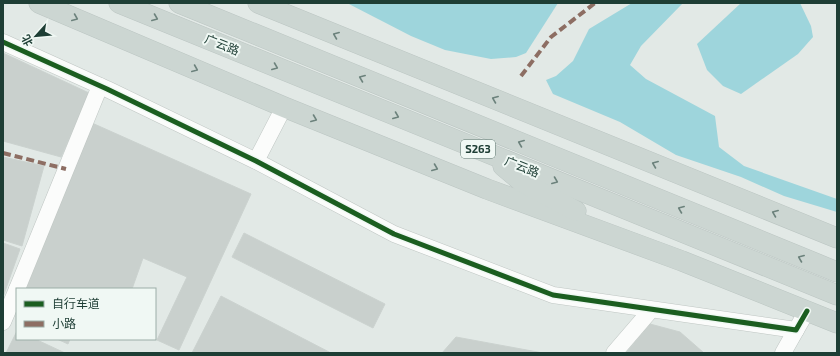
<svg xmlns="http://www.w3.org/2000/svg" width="840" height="356" viewBox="0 0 840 356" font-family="'Exo 2','Noto Sans SC',sans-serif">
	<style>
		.water { fill: #9ed5dc }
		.building { fill: #c9d0cd; stroke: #cbd2cf }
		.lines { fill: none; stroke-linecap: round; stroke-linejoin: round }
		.minor-casing { stroke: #bfc6c3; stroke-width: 17 }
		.major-casing { stroke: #bbc5c2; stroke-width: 21 }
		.minor { stroke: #fbfcfb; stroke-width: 16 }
		.major { stroke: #ccd6d2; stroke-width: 20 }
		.quiet { stroke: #8d6e63; stroke-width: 4; stroke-dasharray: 8 4; stroke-linecap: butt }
		.cycleway-casing { stroke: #f0f8f4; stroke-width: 8 }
		.cycleway { stroke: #1b5e20; stroke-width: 5 }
		.oneway { stroke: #6c827c }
		.labels { text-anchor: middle; stroke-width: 4; stroke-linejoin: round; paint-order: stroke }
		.shield { fill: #f0f8f4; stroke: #5d766e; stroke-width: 1 }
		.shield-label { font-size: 11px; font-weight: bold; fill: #1e3e35 }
		.street-label { font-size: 12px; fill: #1e3e35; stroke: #f0f8f4 }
	</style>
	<rect width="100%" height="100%" fill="#e2e9e6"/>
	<g class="water">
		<polygon points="347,3 558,3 526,53 516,57 491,59 445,50 411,36"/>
		<polygon points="632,3 683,3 641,46 630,65 646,79 715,116 719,147 744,166 837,199 837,212 784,196 741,177 676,155 620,122 553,94 546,80 556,76 573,61 589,29"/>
		<polygon points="741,3 800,3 811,26 813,37 798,54 741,94 723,86 707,70 697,44"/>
	</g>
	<g class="building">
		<polygon points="3,53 89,93 61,157 3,141"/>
		<polygon points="92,123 251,194 179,350 157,340 187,277 143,258 132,289 26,289"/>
		<polygon points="3,157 44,166 22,246 3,240"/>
		<polygon points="244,233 385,304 373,328 232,257"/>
		<polygon points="3,243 20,249 3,297"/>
		<polygon points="221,296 331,353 192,353"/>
		<polygon points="650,324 680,332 704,353 626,353"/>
		<polygon points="17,331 17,339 35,339 65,353 6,353"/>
		<polygon points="456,337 543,353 442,353"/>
		<polygon points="57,339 70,339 68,344"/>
	</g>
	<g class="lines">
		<defs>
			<g id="minor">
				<polyline points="3,42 107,89 256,161 394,234 553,295 796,330 807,311"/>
				<polyline points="256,161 284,107"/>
				<polyline points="17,289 100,86"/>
				<polyline points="3,322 17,289"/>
				<polyline points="614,353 651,310"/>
				<polyline points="783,353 796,330"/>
			</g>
			<g id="major">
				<polyline points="39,3 284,107 487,189 682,261 837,323"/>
				<polyline points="119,3 837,295"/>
				<polyline points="179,3 837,272"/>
				<polyline points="258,3 837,238"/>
				<polyline points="503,166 522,182 576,211"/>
			</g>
		</defs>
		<use href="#minor" class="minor-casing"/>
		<use href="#major" class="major-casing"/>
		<use href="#minor" class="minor"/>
		<use href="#major" class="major"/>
		<g class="quiet">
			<polyline points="521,76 551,37 595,3"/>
			<polyline points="3,153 66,169"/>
		</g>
		<defs>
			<polyline id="cycleway" points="3,42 107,89 256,161 394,234 553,295 796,330 807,311"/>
		</defs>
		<use href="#cycleway" class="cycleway-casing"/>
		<use href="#cycleway" class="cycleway"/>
	</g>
	<defs><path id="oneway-chevron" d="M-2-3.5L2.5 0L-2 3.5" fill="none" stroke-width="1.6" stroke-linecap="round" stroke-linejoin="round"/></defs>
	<g class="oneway">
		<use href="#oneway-chevron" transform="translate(75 18) rotate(23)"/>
		<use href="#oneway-chevron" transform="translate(155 18) rotate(22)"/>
		<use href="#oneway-chevron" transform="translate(336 35) rotate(-158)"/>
		<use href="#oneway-chevron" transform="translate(275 67) rotate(22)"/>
		<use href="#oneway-chevron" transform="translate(195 69) rotate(23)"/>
		<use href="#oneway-chevron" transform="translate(362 78) rotate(-158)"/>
		<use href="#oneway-chevron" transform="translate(495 99) rotate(-158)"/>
		<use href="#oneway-chevron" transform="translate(396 116) rotate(22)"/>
		<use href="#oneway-chevron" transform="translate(314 119) rotate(22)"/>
		<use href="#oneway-chevron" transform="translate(521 143) rotate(-158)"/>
		<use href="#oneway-chevron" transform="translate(655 164) rotate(-158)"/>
		<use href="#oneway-chevron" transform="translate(435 168) rotate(22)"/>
		<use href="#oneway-chevron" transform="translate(555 181) rotate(22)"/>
		<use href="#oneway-chevron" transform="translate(681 209) rotate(-158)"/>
		<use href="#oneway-chevron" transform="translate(775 213) rotate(-158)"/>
		<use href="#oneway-chevron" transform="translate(801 258) rotate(-158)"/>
	</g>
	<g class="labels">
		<rect class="shield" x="461" y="140" width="34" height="18" rx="3"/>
		<g class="shield-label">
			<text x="478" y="153">S263</text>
		</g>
		<g class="street-label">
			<text transform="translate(222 45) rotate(22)" y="4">广云路</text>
			<text transform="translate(522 167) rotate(22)" y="4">广云路</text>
		</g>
	</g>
	<rect width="840" height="356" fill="none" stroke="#1e3e35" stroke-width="8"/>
	<rect x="16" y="288" width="140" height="52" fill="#f0f8f4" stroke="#9caea8"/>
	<rect x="24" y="301" width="20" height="6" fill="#1b5e20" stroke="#9caea8"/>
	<text x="52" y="308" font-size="12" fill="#1e3e35">自行车道</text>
	<rect x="24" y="321" width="20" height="6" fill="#8d6e63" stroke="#9caea8"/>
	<text x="52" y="328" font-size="12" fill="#1e3e35">小路</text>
	<g transform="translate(36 36) rotate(243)" stroke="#f0f8f4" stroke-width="3" paint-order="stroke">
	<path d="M0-3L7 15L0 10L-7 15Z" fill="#1e3e35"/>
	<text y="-6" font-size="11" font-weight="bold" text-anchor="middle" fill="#1e3e35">北</text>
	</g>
</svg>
